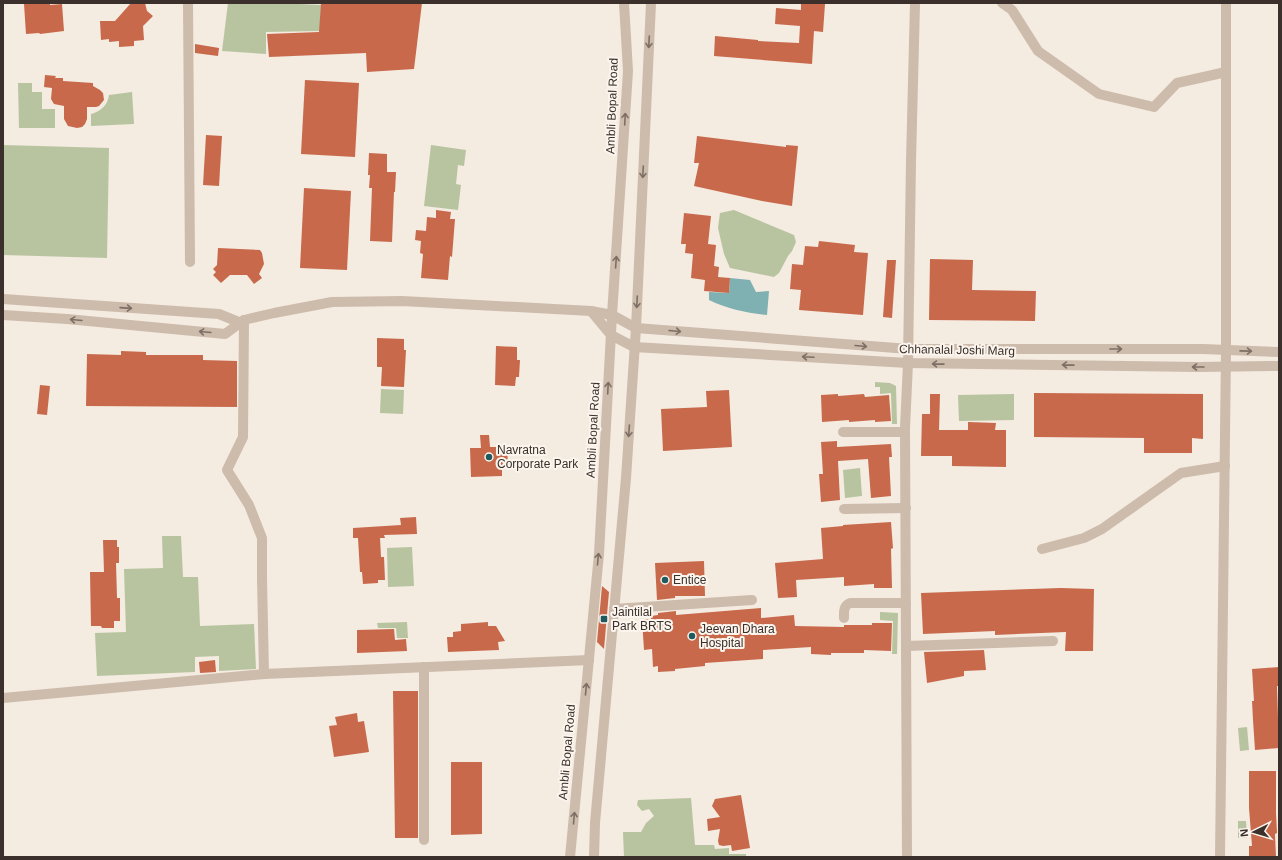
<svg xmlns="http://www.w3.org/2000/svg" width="1282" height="860" viewBox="0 0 1282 860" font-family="Helvetica,sans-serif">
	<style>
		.green { fill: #b8c4a0 }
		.water { fill: #7fb0b2 }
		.building { fill: #c8694b }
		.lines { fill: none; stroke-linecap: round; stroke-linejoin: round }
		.minor { stroke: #cdbbac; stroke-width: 10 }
		.tertiary { stroke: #cdbbac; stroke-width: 10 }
		.oneway { stroke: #7d6f65 }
		.poi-dot { fill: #1f5a5e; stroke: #fbf5ee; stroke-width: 1.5 }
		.labels { text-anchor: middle; stroke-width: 4; stroke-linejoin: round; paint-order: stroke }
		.street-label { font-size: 12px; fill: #3b302b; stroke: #fbf5ee }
		.poi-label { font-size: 12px; fill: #3b302b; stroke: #fbf5ee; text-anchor: start }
	</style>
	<rect width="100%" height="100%" fill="#f4ebe1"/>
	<g class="green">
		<polygon points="228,3 301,3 301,4 321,5 320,31 266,32 266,54 222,51"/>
		<polygon points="18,83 32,83 32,92 42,92 42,109 55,109 55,128 19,128"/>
		<path d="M132,92L134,124L91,126V114C100,112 108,105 109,95Z"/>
		<polygon points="3,145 109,148 107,258 3,255"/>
		<polygon points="431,145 466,150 464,166 458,165 456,184 461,185 458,210 424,206"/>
		<polygon points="734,210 794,235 796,242 792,251 788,256 779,273 774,277 730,268 724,254 718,228 720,213"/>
		<polygon points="875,382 890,383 896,386 897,424 892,424 891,393 880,394 880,387 875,387"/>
		<polygon points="381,389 404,390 403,414 380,413"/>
		<polygon points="1014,394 1014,420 959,421 958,395"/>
		<polygon points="860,468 862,496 845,498 843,470"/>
		<polygon points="162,536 181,536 183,577 198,577 200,626 254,624 256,669 219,671 219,656 195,657 195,672 97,676 95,633 126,632 124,569 163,568"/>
		<polygon points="412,547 414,586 388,587 387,548"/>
		<polygon points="880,612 898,613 897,654 892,654 893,621 880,620"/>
		<polygon points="407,622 408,638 397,638 396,628 378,628 377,623"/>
		<polygon points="1247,727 1249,750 1240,751 1238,728"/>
		<polygon points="691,798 695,845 714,845 715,849 729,848 729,854 746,854 746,857 624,857 623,832 641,832 646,823 654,816 649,809 642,811 637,805 638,800"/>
		<polygon points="1238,821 1246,821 1247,838 1238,838"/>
	</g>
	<path class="water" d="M730,278L750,280L756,292L769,291L767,315C747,313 727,309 709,300V292L729,293Z"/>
	<g class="building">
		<polygon points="35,3 50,3 50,5 62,4 64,31 40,34 39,33 26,34 24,4"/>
		<polygon points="131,3 145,3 147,11 153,16 143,26 144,40 134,41 134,46 119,47 119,41 109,42 109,39 101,40 100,21 115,21"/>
		<polygon points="321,3 422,3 414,69 367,72 366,53 269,57 267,34 319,32"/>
		<polygon points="801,3 825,4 823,32 814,31 812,64 714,56 715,36 758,40 758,41 799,43 800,26 775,24 776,8 801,10"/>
		<polygon points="195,44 219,48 218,56 195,53"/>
		<polygon points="45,75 56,76 55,78 63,78 63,81 93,83 93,86 100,90 103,93 104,100 99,106 96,107 87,107 87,119 85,124 82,127 77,128 68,126 64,119 64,106 54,104 51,99 52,88 44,87"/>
		<polygon points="305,80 359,83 355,157 301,154"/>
		<polygon points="206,135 222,136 219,186 203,185"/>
		<polygon points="697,136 786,147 786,145 798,146 792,206 762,201 694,186 699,163 694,163"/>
		<polygon points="369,153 387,154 387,172 396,172 395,192 394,192 392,242 370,241 372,188 369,188 370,175 368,175"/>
		<polygon points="304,188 351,191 347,270 300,268"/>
		<polygon points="436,210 451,212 450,219 455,219 452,257 450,256 448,280 421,278 423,254 420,253 421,241 415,240 416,230 426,231 427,217 436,218"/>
		<polygon points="684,213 711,216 708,244 716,245 714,266 719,267 718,277 730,278 729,293 704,291 705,280 691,278 693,254 685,253 686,244 681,244"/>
		<polygon points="819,241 855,245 854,252 868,253 863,315 799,310 801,290 790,289 792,264 803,265 805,246 818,247"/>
		<polygon points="218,248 260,250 262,253 264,264 259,274 262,278 254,284 247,275 230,275 221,283 213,275 216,272 213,269 217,265"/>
		<polygon points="930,259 973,260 972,290 1036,291 1035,321 929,320"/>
		<polygon points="887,260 896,260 892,318 883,317"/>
		<polygon points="377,338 404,339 404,350 406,350 404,387 381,386 382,367 377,367"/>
		<polygon points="496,346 517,347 517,360 520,360 519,377 516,377 515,386 495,385"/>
		<polygon points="121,351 146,352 146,355 203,355 203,360 237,361 237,407 86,406 87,354 121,355"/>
		<polygon points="40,385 50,386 47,415 37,414"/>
		<polygon points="729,390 732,447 663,451 661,409 707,407 706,391"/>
		<polygon points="1034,393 1203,394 1203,439 1192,438 1192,453 1144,453 1144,438 1034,437"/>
		<polygon points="838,394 838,396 864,394 865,397 889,395 891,421 875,422 875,420 849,422 849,420 822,422 821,395"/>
		<polygon points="930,394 940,394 939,430 968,430 968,422 996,423 995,430 1006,430 1006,467 952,466 952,456 921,456 922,414 930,414"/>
		<polygon points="480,435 489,435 490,447 507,447 508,465 502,465 502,476 471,477 470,448 481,448"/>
		<polygon points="837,441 837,447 891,444 892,457 889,457 891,496 871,498 868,459 838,461 840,500 821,502 819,474 823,474 821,442"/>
		<polygon points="416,517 417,534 384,535 385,538 380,538 381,557 384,557 385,580 378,580 378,583 363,584 362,572 360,572 358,538 353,538 353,528 401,525 400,518"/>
		<polygon points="891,522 893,548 891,549 892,588 874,588 874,584 844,586 844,577 796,580 797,597 778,598 775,563 823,559 821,528 843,526 843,525"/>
		<polygon points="103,540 117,540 117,547 119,547 119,563 116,563 117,598 120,598 120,621 114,621 114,628 102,628 101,626 91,626 90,572 104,572"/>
		<polygon points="704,561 705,596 675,596 675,598 657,600 655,563"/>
		<polygon points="602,586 609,592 604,649 597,642"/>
		<polygon points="1061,588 1094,589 1093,651 1065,651 1066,632 995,635 995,631 923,634 921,593"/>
		<polygon points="761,608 761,618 794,615 795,626 844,627 844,625 872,625 872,623 892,623 891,651 864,650 864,653 831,653 831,655 811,654 811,647 763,650 763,659 705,663 705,666 675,669 675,671 658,672 658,666 653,667 652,649 644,650 642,619 651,619 651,616 658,615 658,613 676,611 676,615"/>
		<polygon points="488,622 488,626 496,626 505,641 498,642 499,650 448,652 447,637 453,637 453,632 461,631 461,624"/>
		<polygon points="394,629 395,640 406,639 407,651 357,653 357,630"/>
		<polygon points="984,650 986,670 964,671 964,676 927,683 924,652"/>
		<polygon points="215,660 216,672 200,673 199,662"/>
		<polygon points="1279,667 1279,686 1277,686 1279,748 1255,750 1253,720 1252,701 1254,701 1252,669"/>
		<polygon points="393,691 418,691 418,838 395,838"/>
		<polygon points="357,713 358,722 364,721 369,752 334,757 329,726 337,725 335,717"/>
		<polygon points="451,762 482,762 482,834 451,835"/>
		<polygon points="1249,771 1276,771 1276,813 1277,833 1275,834 1276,857 1249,857 1249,846 1252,846 1249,808"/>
		<polygon points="741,795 750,848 732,851 731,845 723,846 719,845 718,841 720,829 708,831 707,819 720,817 712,806 715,799"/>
	</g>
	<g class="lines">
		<g class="minor">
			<polyline points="188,3 190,262"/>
			<polyline points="1002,3 1012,10 1038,51 1099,94 1154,107 1177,83 1226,72"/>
			<polyline points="843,432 905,432"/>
			<polyline points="844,509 906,508"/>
			<polyline points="1042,549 1084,538 1102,529 1181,473 1225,466"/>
			<polyline points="614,609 752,600"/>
			<path d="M844,618C844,612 843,606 850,603H906"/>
			<polyline points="906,646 1053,641"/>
			<polyline points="424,667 424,840"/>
			<polyline points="264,674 589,660"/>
			<polyline points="3,698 264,674 262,579 262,538 249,505 227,470 243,437 244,320"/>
			<polyline points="907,857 905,428 908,363 911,161 915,3"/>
			<polyline points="1220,857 1226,351 1226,3"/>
		</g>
		<g class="tertiary">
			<polyline points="3,299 219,314 241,323"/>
			<polyline points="591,311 611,335 634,347 908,363 1199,367 1279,366"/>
			<polyline points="3,315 67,319 225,334 244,320 274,313 332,302 402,301 591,311 612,315 636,328 909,349 1203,349 1279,352"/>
			<polyline points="570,857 599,554 612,315 628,71 624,3"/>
			<polyline points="594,857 595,823 626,478 636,328 651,3"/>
		</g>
	</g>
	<defs><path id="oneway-shaft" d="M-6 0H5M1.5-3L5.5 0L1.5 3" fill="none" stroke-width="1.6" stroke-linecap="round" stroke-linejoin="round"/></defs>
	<g class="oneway">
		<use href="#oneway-shaft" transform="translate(649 42) rotate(93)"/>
		<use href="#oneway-shaft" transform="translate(625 119) rotate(-87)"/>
		<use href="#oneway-shaft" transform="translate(643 172) rotate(93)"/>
		<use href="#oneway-shaft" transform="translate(616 262) rotate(-86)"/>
		<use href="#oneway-shaft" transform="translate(637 302) rotate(93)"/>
		<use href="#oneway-shaft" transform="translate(126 308) rotate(4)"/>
		<use href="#oneway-shaft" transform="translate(76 320) rotate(-175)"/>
		<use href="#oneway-shaft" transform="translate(675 331) rotate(5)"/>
		<use href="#oneway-shaft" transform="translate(205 332) rotate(-175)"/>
		<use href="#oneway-shaft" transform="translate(861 346) rotate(5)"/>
		<use href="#oneway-shaft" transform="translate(1116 349)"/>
		<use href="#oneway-shaft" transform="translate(1246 351) rotate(1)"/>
		<use href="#oneway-shaft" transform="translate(808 357) rotate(-177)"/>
		<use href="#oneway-shaft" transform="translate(938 364) rotate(-179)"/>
		<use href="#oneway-shaft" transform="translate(1068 365) rotate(-179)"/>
		<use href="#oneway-shaft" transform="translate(1198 367) rotate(180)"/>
		<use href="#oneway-shaft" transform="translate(608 388) rotate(-87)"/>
		<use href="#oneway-shaft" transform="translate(629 431) rotate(94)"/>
		<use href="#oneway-shaft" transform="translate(598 559) rotate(-85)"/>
		<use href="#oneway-shaft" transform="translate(586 689) rotate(-85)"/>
		<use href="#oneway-shaft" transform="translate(574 818) rotate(-85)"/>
	</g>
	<g class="poi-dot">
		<circle cx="489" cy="457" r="4"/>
		<circle cx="665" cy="580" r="4"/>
		<rect x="600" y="615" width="8" height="8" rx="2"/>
		<circle cx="692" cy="636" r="4"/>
	</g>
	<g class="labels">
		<g class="street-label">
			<text transform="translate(612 106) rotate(-88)" y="4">Ambli Bopal Road</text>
			<text transform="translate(957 350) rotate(1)" y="4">Chhanalal Joshi Marg</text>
			<text transform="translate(593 430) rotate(-87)" y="4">Ambli Bopal Road</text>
			<text transform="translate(567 752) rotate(-85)" y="4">Ambli Bopal Road</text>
		</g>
		<g class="poi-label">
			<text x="497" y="454">Navratna<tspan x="497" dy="14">Corporate Park</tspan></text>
			<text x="673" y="584">Entice</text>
			<text x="612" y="616">Jaintilal<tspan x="612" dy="14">Park BRTS</tspan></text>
			<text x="700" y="633">Jeevan Dhara<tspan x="700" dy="14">Hospital</tspan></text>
		</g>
	</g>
	<rect width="1282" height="860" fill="none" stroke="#3b302b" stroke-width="8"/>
	<g transform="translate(1254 832) rotate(265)" stroke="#fbf5ee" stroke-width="3" paint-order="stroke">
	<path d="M0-3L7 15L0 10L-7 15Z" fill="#3b302b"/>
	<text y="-6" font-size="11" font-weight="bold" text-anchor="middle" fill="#3b302b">N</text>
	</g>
</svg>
